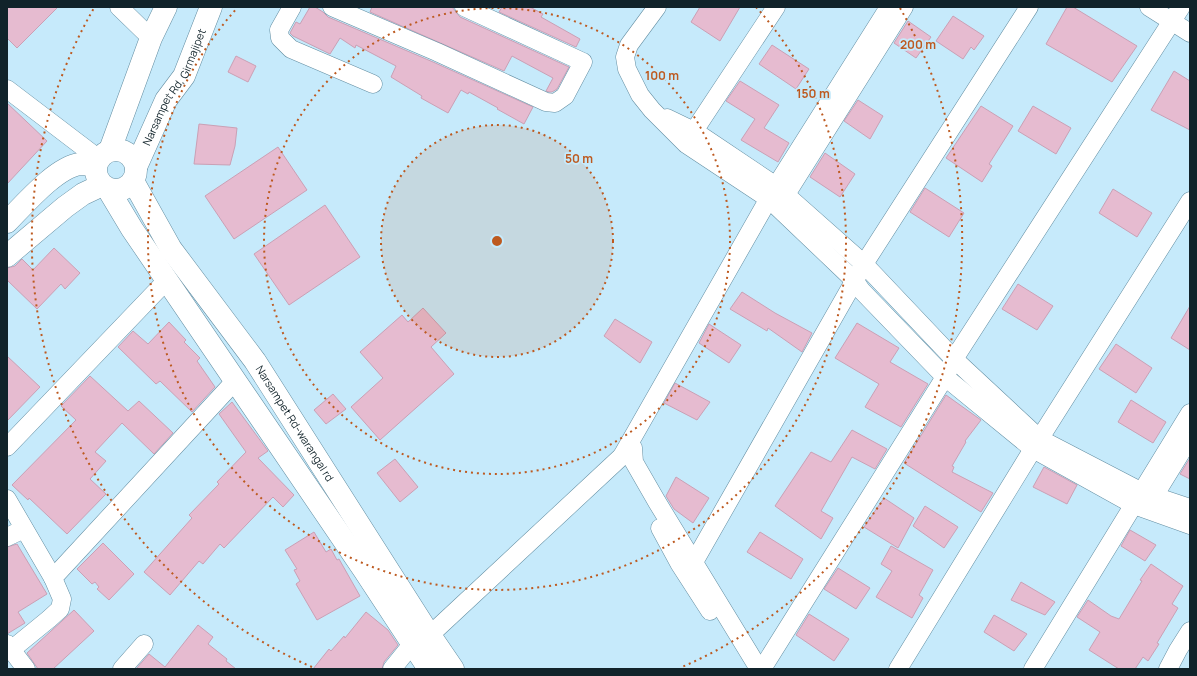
<svg xmlns="http://www.w3.org/2000/svg" width="1197" height="676" viewBox="0 0 1197 676" font-family="Manrope,sans-serif">
	<style>
		.building { fill: #e6bbd0; stroke: #caa0b5 }
		.lines { fill: none; stroke-linecap: round; stroke-linejoin: round }
		.minor-casing { stroke: #638ea2; stroke-width: 19 }
		.tertiary-casing { stroke: #638ea2; stroke-width: 23 }
		.secondary-casing { stroke: #638ea2; stroke-width: 23 }
		.minor { stroke: #fff; stroke-width: 18 }
		.tertiary { stroke: #fff; stroke-width: 22 }
		.secondary { stroke: #fff; stroke-width: 22 }
		.ring { fill: none; stroke: #bd5a20; stroke-width: 2; stroke-dasharray: 2 4 }
		.labels { text-anchor: middle; stroke-width: 3.5; stroke-linejoin: round; paint-order: stroke }
		.street-label { font-size: 11px; fill: #11232a; stroke: #c6eafb }
		.centre { fill: #bd5a20; stroke: #c6eafb; stroke-width: 2 }
		.ring-label { font-size: 12px; text-anchor: middle; font-weight: bold; fill: #bd5a20; stroke: #c6eafb; stroke-width: 3.5; stroke-linejoin: round; paint-order: stroke }
	</style>
	<rect width="100%" height="100%" fill="#c6eafb"/>
	<g class="building">
		<polygon points="7,7 58,7 17,48 7,38"/>
		<polygon points="310,7 315,7 323,12 328,17 433,62 533,107 524,124 497,109 498,108 469,92 468,94 461,90 448,113 421,98 422,96 391,77 396,66 356,45 355,48 340,38 330,54 293,36 290,33 296,22 300,24"/>
		<polygon points="372,7 452,7 460,17 569,67 557,89 552,92 549,92 546,91 553,78 512,56 504,71 370,12"/>
		<polygon points="502,7 530,7 543,14 541,17 580,39 576,47 499,12"/>
		<polygon points="700,7 740,7 720,41 691,22"/>
		<polygon points="1067,7 1073,7 1137,46 1112,82 1046,44"/>
		<polygon points="953,16 984,36 974,50 971,47 963,59 936,41"/>
		<polygon points="908,21 931,37 916,58 894,43"/>
		<polygon points="772,45 809,69 796,89 759,64"/>
		<polygon points="236,56 256,66 248,82 228,72"/>
		<polygon points="1174,71 1190,81 1190,130 1151,110"/>
		<polygon points="740,81 779,105 764,128 789,143 778,162 741,140 755,119 726,101"/>
		<polygon points="858,100 883,116 870,139 844,121"/>
		<polygon points="7,103 47,141 7,184"/>
		<polygon points="981,106 1013,126 989,164 992,166 982,182 946,158"/>
		<polygon points="1033,106 1071,128 1056,154 1018,131"/>
		<polygon points="199,124 237,128 235,146 230,165 194,164"/>
		<polygon points="278,147 307,190 234,239 205,196"/>
		<polygon points="825,153 855,174 840,197 810,177"/>
		<polygon points="925,188 964,213 949,237 910,212"/>
		<polygon points="1113,189 1152,213 1137,237 1099,213"/>
		<polygon points="325,205 360,257 289,305 254,254"/>
		<polygon points="54,248 80,273 65,289 61,284 37,309 7,280 7,268 15,266 22,259 33,270"/>
		<polygon points="1018,284 1053,306 1037,330 1002,309"/>
		<polygon points="742,292 775,313 812,333 802,352 768,328 767,331 730,309"/>
		<polygon points="1190,306 1190,350 1171,338"/>
		<polygon points="423,308 446,333 431,347 454,374 380,440 351,407 383,378 360,352 402,315 408,322"/>
		<polygon points="615,319 652,342 640,363 604,336"/>
		<polygon points="169,322 186,340 184,342 200,358 197,361 215,387 192,412 160,381 156,384 118,347 133,331 148,344"/>
		<polygon points="857,323 899,348 890,362 928,384 901,427 865,407 879,384 835,358"/>
		<polygon points="709,324 741,345 729,363 699,343"/>
		<polygon points="1116,344 1152,368 1136,393 1099,369"/>
		<polygon points="7,356 40,387 7,421"/>
		<polygon points="90,376 128,411 139,401 173,433 154,454 122,423 95,452 106,461 90,479 106,494 67,534 29,498 28,500 12,485 76,420 61,406"/>
		<polygon points="675,383 710,402 697,420 664,403"/>
		<polygon points="333,394 346,409 326,424 314,410"/>
		<polygon points="946,395 981,420 965,441 966,442 952,466 954,467 952,472 993,493 981,512 904,463"/>
		<polygon points="1131,400 1166,422 1153,443 1118,422"/>
		<polygon points="232,402 268,451 258,458 294,495 283,507 273,497 224,548 220,544 203,564 199,561 170,595 144,572 192,518 189,515 219,484 217,482 246,452 219,414"/>
		<polygon points="852,430 887,449 875,469 852,457 821,511 833,518 821,539 775,506 811,452 831,462"/>
		<polygon points="1190,458 1190,479 1180,474"/>
		<polygon points="395,459 418,487 400,502 377,473"/>
		<polygon points="1044,467 1077,485 1067,504 1033,487"/>
		<polygon points="676,477 709,498 693,523 674,509 666,496"/>
		<polygon points="884,498 914,518 898,548 864,527"/>
		<polygon points="925,506 958,527 944,548 913,526"/>
		<polygon points="1130,530 1156,545 1145,561 1121,546"/>
		<polygon points="314,532 326,552 331,549 337,560 339,559 360,596 317,620 296,584 300,581 294,570 297,569 285,550"/>
		<polygon points="760,532 803,559 791,579 747,552"/>
		<polygon points="103,543 134,574 109,600 97,589 99,587 95,582 92,584 77,569"/>
		<polygon points="17,544 47,594 18,612 25,623 7,634 7,547"/>
		<polygon points="891,546 933,570 919,595 923,598 912,618 876,597 892,571 881,564"/>
		<polygon points="1151,564 1183,586 1172,604 1178,608 1157,643 1159,644 1148,661 1143,657 1135,669 1119,669 1089,650 1100,632 1077,617 1088,600 1111,616 1119,619 1142,581 1140,580"/>
		<polygon points="838,568 870,588 856,609 824,589"/>
		<polygon points="1021,582 1055,602 1045,615 1011,600"/>
		<polygon points="74,610 94,631 53,669 38,669 27,653"/>
		<polygon points="366,612 388,630 398,645 384,662 382,669 313,669 329,649 331,651 344,636 345,638"/>
		<polygon points="809,614 849,639 834,661 796,635"/>
		<polygon points="994,615 1027,634 1014,651 984,632"/>
		<polygon points="198,625 213,637 208,644 227,659 226,661 236,669 136,669 149,654 165,667"/>
	</g>
	<g class="lines">
		<defs>
			<g id="minor">
				<polyline points="119,7 151,38"/>
				<polyline points="292,7 279,30 280,38 291,49 373,84"/>
				<polyline points="332,7 437,52 546,102 555,103 565,96 583,62 464,7"/>
				<polyline points="657,7 629,45 625,57 627,69 640,95 652,110 686,144 769,199 855,281 861,290 945,377 1033,449 1134,505 1190,525"/>
				<polyline points="1149,7 1190,33"/>
				<polyline points="7,89 99,159"/>
				<polyline points="667,118 694,131 776,186 864,264 954,359 1040,439 1142,492 1190,508"/>
				<polyline points="694,131 776,7"/>
				<polyline points="780,204 904,7"/>
				<polyline points="7,447 167,280"/>
				<polyline points="622,456 776,186 889,7"/>
				<polyline points="7,499 53,578"/>
				<polyline points="1148,506 1188,441"/>
				<polyline points="660,528 679,563 710,611"/>
				<polyline points="7,537 24,529"/>
				<polyline points="694,562 864,264 1029,7"/>
				<polyline points="7,644 26,669"/>
				<polyline points="11,650 49,619 60,609 62,599 53,578 235,381"/>
				<polyline points="122,669 144,644"/>
				<polyline points="392,669 413,643 430,635 621,457 633,448 634,462 657,502 759,669"/>
				<polyline points="762,669 945,377 954,359 1181,7"/>
				<polyline points="898,669 1033,449 1190,201"/>
				<polyline points="1033,669 1190,413"/>
				<polyline points="1168,669 1178,650 1190,631"/>
			</g>
			<g id="tertiary">
				<path d="M7,222C24,205 56,167 80,164C85,164 91,165 96,165"/>
				<polyline points="7,256 65,207 83,194 102,185"/>
			</g>
			<g id="secondary">
				<circle cx="116" cy="170" r="20"/>
				<polyline points="110,150 151,38 166,7"/>
				<path id="s1" d="M136,167L166,100L184,76L211,7"/>
				<path id="s2" d="M133,181L171,249L255,361L425,628L453,669"/>
				<polyline points="108,189 132,229 364,570 429,669"/>
			</g>
		</defs>
		<use href="#minor" class="minor-casing"/>
		<use href="#tertiary" class="tertiary-casing"/>
		<use href="#secondary" class="secondary-casing"/>
		<use href="#minor" class="minor"/>
		<use href="#tertiary" class="tertiary"/>
		<use href="#secondary" class="secondary"/>
	</g>
	<circle cx="497" cy="241" r="116" fill="#bd5a20" fill-opacity=".12"/>
	<g class="ring">
		<circle cx="497" cy="241" r="116"/>
		<circle cx="497" cy="241" r="233"/>
		<path d="M756 7A349 349 0 1 1 238 7"/>
		<path d="M312 667A465 465 0 0 1 94 8M900 8A465 465 0 0 1 682 667"/>
	</g>
	<g class="labels">
		<g class="street-label">
			<text dy="4" stroke="none"><textPath href="#s1" startOffset="89">Narsampet Rd, Girmajipet</textPath></text>
			<text dy="4" stroke="none"><textPath href="#s2" startOffset="292">Narsampet Rd-warangal rd</textPath></text>
		</g>
	</g>
	<circle cx="497" cy="241" r="6" class="centre"/>
	<g class="ring-label">
		<text x="918" y="49">200 m</text>
		<text x="662" y="80">100 m</text>
		<text x="813" y="98">150 m</text>
		<text x="579" y="163">50 m</text>
	</g>
	<rect width="1197" height="676" fill="none" stroke="#11232a" stroke-width="16"/>
</svg>
